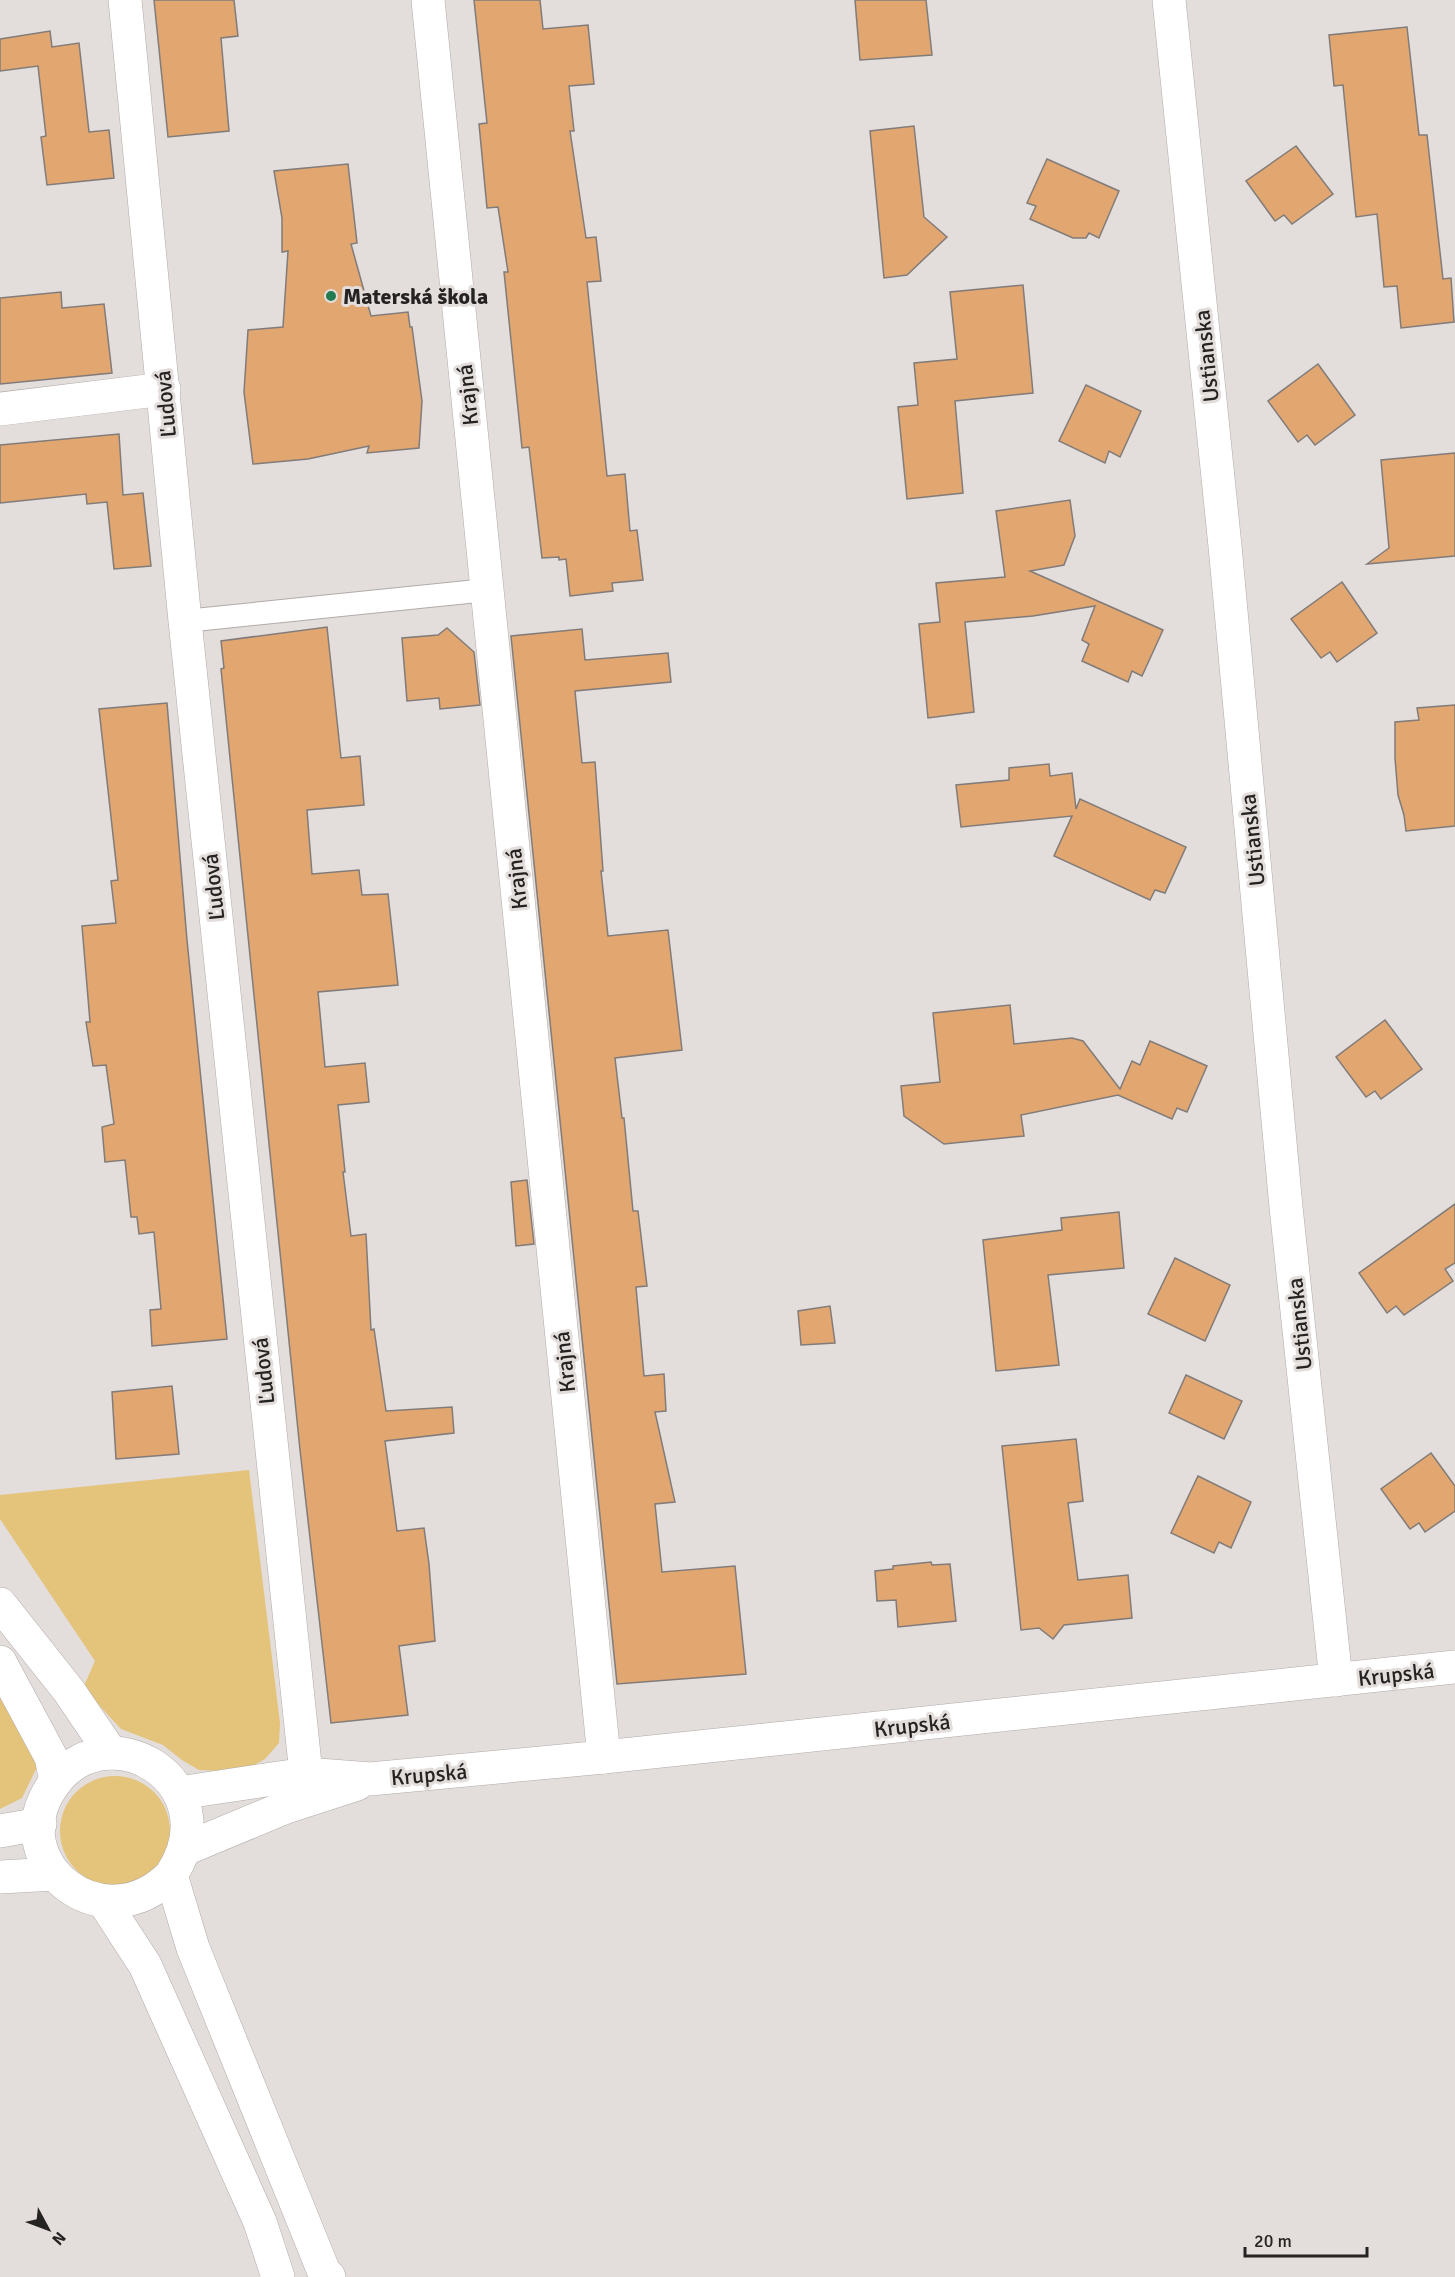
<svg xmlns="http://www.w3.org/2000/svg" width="1455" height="2277" viewBox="0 0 1455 2277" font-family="Signika,sans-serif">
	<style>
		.green { fill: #e4c37b }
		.building { fill: #e2a671; stroke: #817c79; stroke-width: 1.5 }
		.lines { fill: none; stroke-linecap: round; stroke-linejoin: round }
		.service-casing { stroke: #b1aba9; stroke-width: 24 }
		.minor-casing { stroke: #b1aba9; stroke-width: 34 }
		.tertiary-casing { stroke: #b1aba9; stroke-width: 34 }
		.secondary-casing { stroke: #b1aba9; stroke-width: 34 }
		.primary-casing { stroke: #b1aba9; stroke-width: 34 }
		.service { stroke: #fff; stroke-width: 22 }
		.minor { stroke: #fff; stroke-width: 33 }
		.tertiary { stroke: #fff; stroke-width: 33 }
		.secondary { stroke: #fff; stroke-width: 33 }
		.primary { stroke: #fff; stroke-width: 33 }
		.poi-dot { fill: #237c51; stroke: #e3dddb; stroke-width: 2 }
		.labels { text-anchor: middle; stroke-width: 6; stroke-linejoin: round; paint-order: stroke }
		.poi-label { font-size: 22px; font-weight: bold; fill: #252322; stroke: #e3dddb; text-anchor: start }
		.street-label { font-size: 22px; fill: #252322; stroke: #e3dddb }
	</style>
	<rect width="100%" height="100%" fill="#e3dddb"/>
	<g class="green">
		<polygon points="249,1470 280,1723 279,1743 265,1759 247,1769 221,1771 199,1770 182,1760 163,1745 121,1729 83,1688 95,1661 0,1519 0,1495"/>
		<polygon points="0,1688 38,1765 22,1798 0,1809"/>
		<circle cx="115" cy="1831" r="55"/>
	</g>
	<g class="building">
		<polygon points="154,0 234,0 238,36 221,38 229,131 168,137"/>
		<polygon points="474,0 540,0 543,29 588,25 594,84 569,86 574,131 570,131 586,238 596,237 601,281 587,282 607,476 625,474 630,531 637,530 643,580 612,583 613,591 570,596 566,559 559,560 559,557 542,558 529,447 522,448 504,272 508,272 498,207 487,208 479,124 487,123"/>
		<polygon points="855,0 926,0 932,55 860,60"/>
		<polygon points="1407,27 1419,135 1427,135 1443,279 1451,278 1454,322 1401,328 1397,286 1384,287 1377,214 1356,217 1343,85 1334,86 1329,35"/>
		<polygon points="50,31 52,47 79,43 89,132 109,130 114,178 47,185 41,137 46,136 38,66 0,71 0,39"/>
		<polygon points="914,126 924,217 947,237 907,275 884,278 870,131"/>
		<polygon points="1296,146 1333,194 1292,224 1284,215 1275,221 1246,181"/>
		<polygon points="1047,159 1119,191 1099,238 1089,233 1086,238 1073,238 1030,219 1036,206 1027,203"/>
		<polygon points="348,164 357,243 351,244 371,316 408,312 410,327 412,327 422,401 419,448 367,453 369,446 308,459 253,464 244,392 248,330 283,327 288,251 282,252 282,218 274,171"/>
		<polygon points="1023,285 1033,393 955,401 963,493 907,499 898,407 918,405 914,363 957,359 950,292"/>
		<polygon points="61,292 62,308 104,304 112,373 0,384 0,298"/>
		<polygon points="1318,364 1355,415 1315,445 1307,435 1298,442 1268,401"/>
		<polygon points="1086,385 1141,411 1120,457 1109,451 1105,463 1059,441"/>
		<polygon points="119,434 123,495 143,493 151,566 114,569 107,502 87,504 86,494 0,503 0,445"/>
		<polygon points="1455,453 1455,556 1367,564 1389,548 1381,460"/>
		<polygon points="1070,500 1075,536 1064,565 1030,571 1163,630 1142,676 1132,671 1128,682 1082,661 1089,644 1082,640 1095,606 1033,616 965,622 974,712 928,718 919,624 940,622 936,583 1005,577 996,511"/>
		<polygon points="1342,582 1377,633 1337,662 1330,652 1321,658 1291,619"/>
		<polygon points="327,627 341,758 360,756 364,805 307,810 312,874 359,870 362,895 388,894 398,985 318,992 325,1067 365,1063 369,1102 338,1105 345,1172 343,1172 351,1236 366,1234 371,1330 374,1329 386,1411 452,1407 454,1433 385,1441 397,1531 424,1528 429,1564 435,1641 399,1646 408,1715 331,1723 300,1450 221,669 224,668 221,641"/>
		<polygon points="447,628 474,652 480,705 440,709 439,698 407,701 402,638 438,635"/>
		<polygon points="582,629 585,660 668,653 671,682 575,691 582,763 595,762 603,871 601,871 608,936 668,930 682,1050 615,1058 622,1118 624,1118 633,1211 638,1211 647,1286 636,1287 644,1376 664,1374 666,1411 655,1412 675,1502 655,1504 662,1572 735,1566 746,1674 617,1684 511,636"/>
		<polygon points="167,703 187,940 227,1339 152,1346 150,1310 161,1309 154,1232 139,1234 137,1217 131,1217 125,1160 105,1162 102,1127 114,1124 106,1065 93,1066 86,1022 90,1022 82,926 116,923 111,881 118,880 99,709"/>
		<polygon points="1455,705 1455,826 1406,831 1404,815 1398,795 1395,758 1395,722 1419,720 1417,708"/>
		<polygon points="1049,764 1050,776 1072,773 1076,809 1080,799 1186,847 1165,893 1155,890 1150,900 1054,856 1072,816 961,827 956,785 1009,780 1009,768"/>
		<polygon points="1010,1005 1014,1044 1072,1038 1083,1041 1120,1089 1132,1061 1140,1065 1150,1041 1207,1066 1187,1112 1177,1108 1172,1119 1118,1095 1021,1115 1024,1136 944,1144 904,1116 901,1086 940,1082 933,1013"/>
		<polygon points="1385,1020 1422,1069 1381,1099 1375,1091 1366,1097 1336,1057"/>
		<polygon points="527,1180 534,1244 516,1246 511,1182"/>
		<polygon points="1455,1204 1455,1263 1445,1269 1453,1281 1404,1315 1396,1306 1387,1313 1359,1273"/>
		<polygon points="1119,1212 1124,1268 1048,1275 1059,1365 996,1371 983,1240 1062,1230 1061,1218"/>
		<polygon points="1175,1258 1230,1285 1205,1341 1148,1314"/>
		<polygon points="830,1306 835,1343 801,1345 798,1311"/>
		<polygon points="1186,1375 1242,1401 1224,1439 1169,1413"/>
		<polygon points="172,1386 179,1454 116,1459 112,1392"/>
		<polygon points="1076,1439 1083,1501 1068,1503 1078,1580 1128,1575 1132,1618 1064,1625 1053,1639 1039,1628 1021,1630 1002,1446"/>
		<polygon points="1431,1453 1455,1486 1455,1511 1425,1532 1419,1523 1410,1529 1381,1489"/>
		<polygon points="1198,1476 1251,1502 1231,1548 1219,1542 1214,1553 1171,1533"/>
		<polygon points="931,1562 932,1565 950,1564 956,1621 898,1627 896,1600 877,1601 875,1571 893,1569 893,1566"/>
	</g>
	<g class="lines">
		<defs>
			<polyline id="service" points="185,621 487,590"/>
			<g id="minor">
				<polyline points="125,0 185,621 306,1774"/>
				<polyline points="428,0 604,1757"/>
				<polyline points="1169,0 1225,546 1286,1207 1336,1680"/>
				<polyline points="0,409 164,389"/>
				<polyline points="0,1831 40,1824"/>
				<polyline points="0,1877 55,1874"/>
			</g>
			<g id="tertiary">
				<polyline points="0,1604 69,1691 111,1753"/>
				<polyline points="0,1662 51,1757 56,1781"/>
				<polyline points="179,1793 306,1774 370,1779 604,1757 1455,1667"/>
				<polyline points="185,1849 286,1807 357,1784"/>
			</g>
			<g id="secondary">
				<path d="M171,1875C103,1944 2,1863 51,1788C104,1706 232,1782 171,1875L193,1948L326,2277"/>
				<polyline points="104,1902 145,1965 260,2222 278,2277"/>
			</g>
			<g id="primary">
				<polyline points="324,2272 329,2277"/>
				<polyline points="277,2277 277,2276"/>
			</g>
		</defs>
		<use href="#service" class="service-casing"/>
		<use href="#minor" class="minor-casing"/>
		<use href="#tertiary" class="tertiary-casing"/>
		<use href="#secondary" class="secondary-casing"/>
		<use href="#primary" class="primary-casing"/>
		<use href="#service" class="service"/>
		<use href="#minor" class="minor"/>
		<use href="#tertiary" class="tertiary"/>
		<use href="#secondary" class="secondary"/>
		<use href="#primary" class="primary"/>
	</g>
	<circle class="poi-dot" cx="331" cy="296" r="6"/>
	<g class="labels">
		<g class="poi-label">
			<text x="343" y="304">Materská škola</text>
		</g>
		<g class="street-label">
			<text transform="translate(1206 356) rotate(-96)" y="8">Ustianska</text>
			<text transform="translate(467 395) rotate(-96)" y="8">Krajná</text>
			<text transform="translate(165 404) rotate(-95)" y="8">Ľudová</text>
			<text transform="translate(1252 840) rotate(-96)" y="8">Ustianska</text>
			<text transform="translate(516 879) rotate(-96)" y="8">Krajná</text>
			<text transform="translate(213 887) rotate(-96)" y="8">Ľudová</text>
			<text transform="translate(1299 1324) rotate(-96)" y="8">Ustianska</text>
			<text transform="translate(564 1362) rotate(-96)" y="8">Krajná</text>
			<text transform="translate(263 1371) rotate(-96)" y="8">Ľudová</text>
			<text transform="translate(1396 1674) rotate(-6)" y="8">Krupská</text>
			<text transform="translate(912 1725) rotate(-6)" y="8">Krupská</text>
			<text transform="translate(429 1774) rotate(-5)" y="8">Krupská</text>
		</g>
	</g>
	<g transform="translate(48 2229) rotate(131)" stroke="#e3dddb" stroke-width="4.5" paint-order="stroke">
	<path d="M0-4.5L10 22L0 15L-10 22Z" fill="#252322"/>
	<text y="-9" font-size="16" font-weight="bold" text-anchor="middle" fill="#252322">N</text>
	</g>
	<path d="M1245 2247v9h122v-9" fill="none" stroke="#252322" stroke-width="3"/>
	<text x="1254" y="2247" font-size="18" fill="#252322" stroke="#e3dddb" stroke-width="4.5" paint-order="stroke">20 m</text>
</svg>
